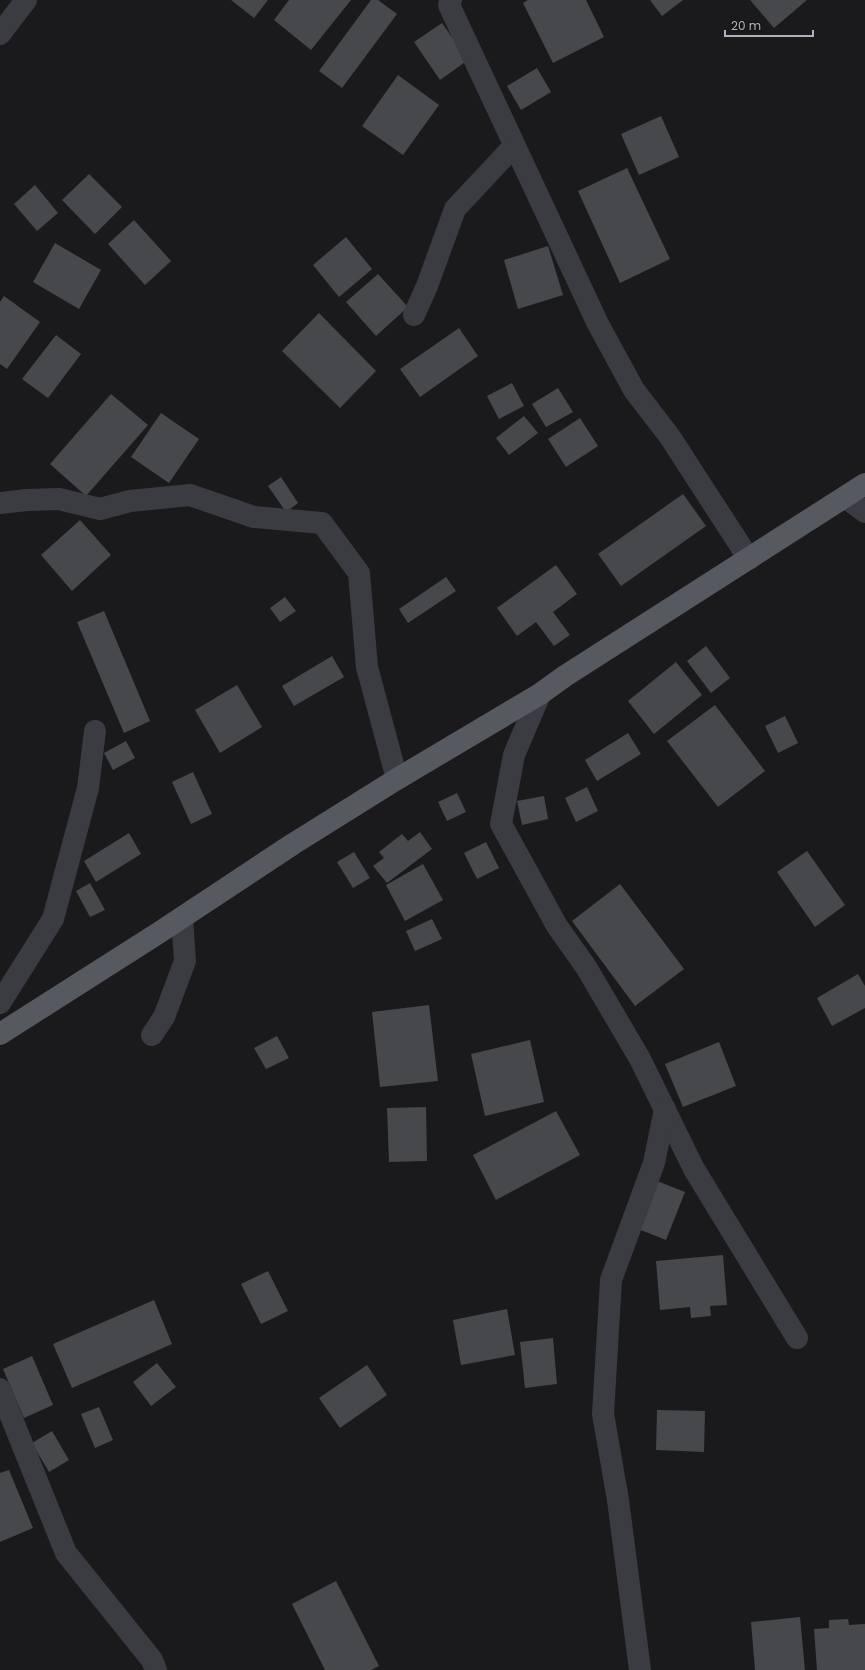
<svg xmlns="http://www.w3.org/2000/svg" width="865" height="1670" viewBox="0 0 865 1670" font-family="Poppins,sans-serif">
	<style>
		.building { fill: #47484c }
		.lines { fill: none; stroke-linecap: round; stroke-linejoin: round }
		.minor { stroke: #3b3c41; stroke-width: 22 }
		.major { stroke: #575960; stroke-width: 22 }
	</style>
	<rect width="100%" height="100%" fill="#1a1a1c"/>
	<g class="building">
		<polygon points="231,0 268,0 254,18"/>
		<polygon points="289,0 351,0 311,50 274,20"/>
		<polygon points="371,0 378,0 397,14 342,88 319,71"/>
		<polygon points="528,0 586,0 604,37 553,63 523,3"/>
		<polygon points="650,0 683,0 662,16"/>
		<polygon points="750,0 807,0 774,28"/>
		<polygon points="442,23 468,60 440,80 414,42"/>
		<polygon points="537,68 551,92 521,110 507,86"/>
		<polygon points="398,75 439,105 403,155 362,126"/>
		<polygon points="661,116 679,157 639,175 621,134"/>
		<polygon points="627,168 670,259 620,283 578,191"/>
		<polygon points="89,174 122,207 95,234 62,200"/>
		<polygon points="35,185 58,213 37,231 14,204"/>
		<polygon points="134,220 171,261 145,285 108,244"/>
		<polygon points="346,237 372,269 339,297 313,265"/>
		<polygon points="55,243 101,270 79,309 33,282"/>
		<polygon points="548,246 563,295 518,309 504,260"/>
		<polygon points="378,274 408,307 376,336 346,302"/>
		<polygon points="4,296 40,322 7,369 0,364 0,302"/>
		<polygon points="319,313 376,371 340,408 282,351"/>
		<polygon points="459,328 478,356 420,397 400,369"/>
		<polygon points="56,335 81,354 48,398 22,379"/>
		<polygon points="512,383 524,406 499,419 487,396"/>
		<polygon points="558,388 573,412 546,427 532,404"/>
		<polygon points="111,394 148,425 86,496 50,464"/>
		<polygon points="161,413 199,439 169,483 131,457"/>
		<polygon points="524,416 538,433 509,455 496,438"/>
		<polygon points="580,418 598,446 566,467 548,439"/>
		<polygon points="281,477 298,503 286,512 268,486"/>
		<polygon points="683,494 706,526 621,586 598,554"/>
		<polygon points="80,520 111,555 72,591 41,555"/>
		<polygon points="556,565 577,594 553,612 570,635 554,646 536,622 517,636 497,608"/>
		<polygon points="446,577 456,591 408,623 399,609"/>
		<polygon points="285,597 296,611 280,622 270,608"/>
		<polygon points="104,611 150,721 124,733 77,622"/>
		<polygon points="706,646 730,678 711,693 687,661"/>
		<polygon points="332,656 344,677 294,706 282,686"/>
		<polygon points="676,662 702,695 654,734 628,701"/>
		<polygon points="237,685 262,727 220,753 195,710"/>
		<polygon points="715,705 765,771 718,807 667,741"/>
		<polygon points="785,716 798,743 778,753 765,726"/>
		<polygon points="628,733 641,754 597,781 585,760"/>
		<polygon points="126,741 135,758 113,770 104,753"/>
		<polygon points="193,772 212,814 191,824 172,782"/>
		<polygon points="587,787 598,811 576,822 565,798"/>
		<polygon points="457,793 466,812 447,821 438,802"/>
		<polygon points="544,796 548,819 522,825 517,801"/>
		<polygon points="420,832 432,849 387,883 373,866 384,858 379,852 402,834 408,841"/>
		<polygon points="129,833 141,854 96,882 84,861"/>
		<polygon points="486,842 499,868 477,879 464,853"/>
		<polygon points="807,851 845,905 815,927 777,872"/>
		<polygon points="354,852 370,878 353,888 337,862"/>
		<polygon points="423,864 443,900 405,921 386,885"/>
		<polygon points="90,883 105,910 90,917 76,891"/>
		<polygon points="620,884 684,969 635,1006 572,921"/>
		<polygon points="432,919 442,939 415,951 406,931"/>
		<polygon points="858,974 865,986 865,1008 832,1026 817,998"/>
		<polygon points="429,1005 438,1081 380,1087 372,1012"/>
		<polygon points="277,1036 289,1058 266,1069 254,1048"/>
		<polygon points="530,1040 544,1102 485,1116 471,1054"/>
		<polygon points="719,1042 736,1086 683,1107 665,1064"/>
		<polygon points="426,1107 427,1161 389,1162 387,1108"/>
		<polygon points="556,1111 580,1155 496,1200 473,1155"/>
		<polygon points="657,1181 685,1192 666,1240 638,1229"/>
		<polygon points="723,1255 727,1305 710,1306 711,1316 691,1318 690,1307 660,1310 656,1261"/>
		<polygon points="268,1271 288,1311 261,1324 241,1284"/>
		<polygon points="154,1300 172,1344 72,1388 53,1344"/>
		<polygon points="507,1309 515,1355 461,1365 453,1320"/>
		<polygon points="553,1338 557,1384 525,1388 520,1342"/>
		<polygon points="32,1356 53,1405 24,1418 3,1369"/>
		<polygon points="157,1363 176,1387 151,1406 133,1382"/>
		<polygon points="367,1365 387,1395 340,1428 319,1398"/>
		<polygon points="99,1407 113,1440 95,1448 81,1414"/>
		<polygon points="657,1410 705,1411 704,1452 656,1450"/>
		<polygon points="52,1431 69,1460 49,1472 32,1443"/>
		<polygon points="9,1470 33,1528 0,1542 0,1473"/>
		<polygon points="336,1581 379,1666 371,1670 325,1670 292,1604"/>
		<polygon points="800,1617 805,1670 755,1670 751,1622"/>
		<polygon points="848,1619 849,1625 865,1624 865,1670 817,1670 814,1629 829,1628 829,1620"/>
	</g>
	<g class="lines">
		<g class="minor">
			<polyline points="451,0 449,5 598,324 634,390 670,437 749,559"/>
			<polyline points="0,34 26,0"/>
			<polyline points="414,315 427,286 455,209 514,146"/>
			<polyline points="845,497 865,512"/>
			<polyline points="0,503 27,500 59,499 100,509 130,501 190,495 254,517 322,523 359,573 367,667 397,779"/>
			<polyline points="540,694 514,755 501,824 557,926 586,967 640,1059 694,1169 797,1338"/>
			<polyline points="0,1003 53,919 88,788 95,731"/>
			<polyline points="152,1035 164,1017 185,961 182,918"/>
			<polyline points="0,1389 66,1553 152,1660 156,1670"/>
			<polyline points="640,1670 618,1500 603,1414 611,1280 654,1163 665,1109"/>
		</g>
		<polyline class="major" points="0,1034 160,932 293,844 397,779 540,694 565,676 865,484"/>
	</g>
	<path d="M725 30v6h88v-6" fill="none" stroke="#adb2bc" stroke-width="2"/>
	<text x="731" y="30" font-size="12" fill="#adb2bc" stroke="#151517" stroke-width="3" paint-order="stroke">20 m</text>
</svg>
